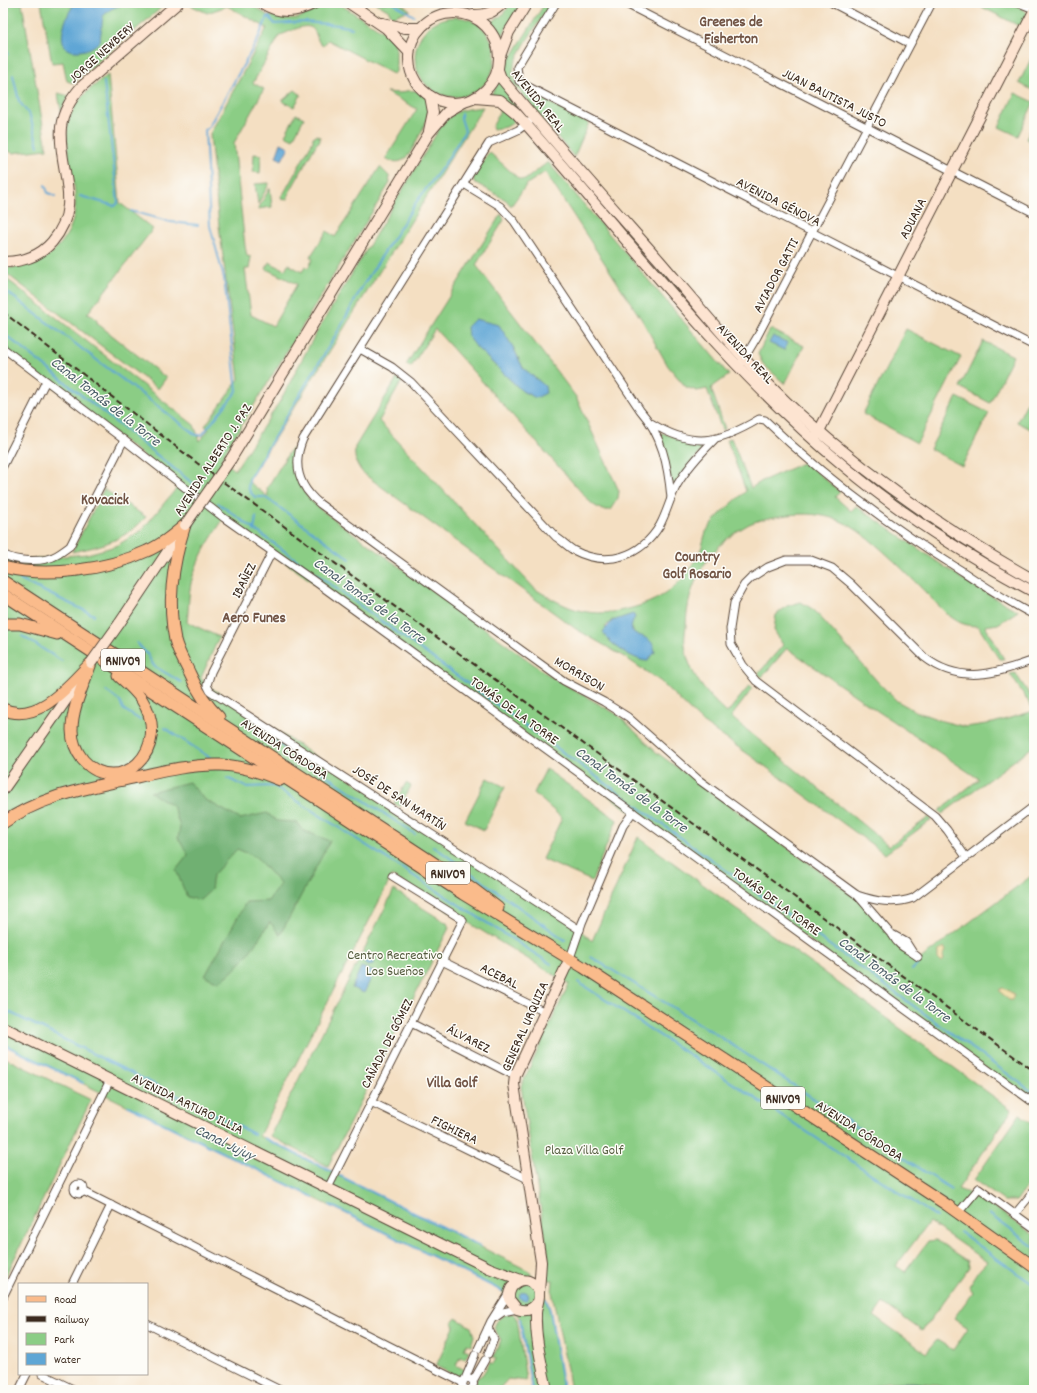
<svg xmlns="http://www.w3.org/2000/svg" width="1037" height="1393" viewBox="0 0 1037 1393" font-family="Dekko,sans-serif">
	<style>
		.green { fill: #8bcd85; stroke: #637c52; fill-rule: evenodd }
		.forest { fill: #70b072; stroke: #566d48 }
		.sand { fill: #eeda9e; stroke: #94825e }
		.water { fill: #5ea6d5; stroke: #4c687a }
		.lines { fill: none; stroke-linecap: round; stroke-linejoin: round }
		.stream { stroke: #5ea6d5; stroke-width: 2 }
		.street-casing { stroke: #574537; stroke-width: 9 }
		.secondary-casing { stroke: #574537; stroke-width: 12 }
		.primary-casing { stroke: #574537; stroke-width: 13 }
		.street { stroke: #fff; stroke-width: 7 }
		.secondary { stroke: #fde4d1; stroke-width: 10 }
		.primary { stroke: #fabb8b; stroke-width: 11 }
		.rail { stroke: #3b2a1e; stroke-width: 2; stroke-dasharray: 6 3; stroke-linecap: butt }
		.secondary-bridge-casing { stroke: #574537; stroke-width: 12; stroke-linecap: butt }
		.secondary-bridge { stroke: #fde4d1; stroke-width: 10 }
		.labels { text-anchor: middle; stroke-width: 3; stroke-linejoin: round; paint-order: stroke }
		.shield { fill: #fdfcf7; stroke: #75695f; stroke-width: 1 }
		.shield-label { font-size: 13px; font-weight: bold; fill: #3b2a1e }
		.street-label { font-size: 14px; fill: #3b2a1e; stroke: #fdfcf7 }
		.park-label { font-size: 14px; fill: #535b3d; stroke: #fdfcf7 }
		.neighbourhood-label { font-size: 15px; font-weight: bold; fill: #715445; stroke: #fdfcf7 }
		.water-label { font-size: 15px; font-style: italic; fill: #495c67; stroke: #fdfcf7 }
	</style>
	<rect width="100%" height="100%" fill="#fdfcf7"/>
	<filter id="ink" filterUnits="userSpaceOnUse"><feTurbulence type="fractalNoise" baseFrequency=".025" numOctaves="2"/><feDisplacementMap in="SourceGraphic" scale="8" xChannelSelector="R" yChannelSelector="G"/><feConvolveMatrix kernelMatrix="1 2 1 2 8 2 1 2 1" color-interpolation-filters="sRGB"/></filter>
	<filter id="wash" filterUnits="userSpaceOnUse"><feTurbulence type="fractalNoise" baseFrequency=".012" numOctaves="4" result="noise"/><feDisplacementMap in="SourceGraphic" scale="16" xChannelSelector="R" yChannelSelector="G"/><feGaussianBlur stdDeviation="0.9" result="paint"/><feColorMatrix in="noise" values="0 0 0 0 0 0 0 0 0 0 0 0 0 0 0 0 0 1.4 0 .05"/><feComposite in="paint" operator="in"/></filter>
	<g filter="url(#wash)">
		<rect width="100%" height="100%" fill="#f4dfc2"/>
		<g class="green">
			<polygon points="3,3 22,3 47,149 13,153 3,149"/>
			<polygon points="41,3 167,3 73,83 67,81 63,62 52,63"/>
			<path d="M193,3H249L267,15L285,19L298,18L317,10L326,3L341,5L382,31L394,41L396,48V72L393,74L328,40L323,46C317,42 318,38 315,32C309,19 289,33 280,35L253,83L264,89L234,143L245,246L247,256L251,257L249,269H245L251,315L273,326L297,284L266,269L269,262L285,270L288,264L302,272L305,266L308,268L313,259L310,257L327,231L335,237L380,167L389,176L390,183L221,459L235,470L280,401L315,335L441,126C456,109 460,110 483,107L248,481L268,497L267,488L291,449L295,451C291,478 301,491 320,509L550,676L618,715L656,752L857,898L919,960L1034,874V1103L224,518C212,537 199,555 193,576C188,591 189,607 187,622L219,637L201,678L207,685L580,930L592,941L638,837L1012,1110L958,1189L981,1198L1034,1235V1390H954L933,1384L912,1382H887L860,1390H571L552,1292L553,1280H547L548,1255L521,1086L569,984L392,876L259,1136L529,1271L546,1299L550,1310L563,1390H532L520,1319L502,1291L3,1044V554L22,560L87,554L116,546L142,530L180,484L3,348V276L194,425L200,441L209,429L205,426L239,379L219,226L210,134L267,28L227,6L207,13L190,5ZM929,1222L987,1262L980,1269L969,1286L973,1292L954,1318L968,1328L953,1350L937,1340L926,1353L874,1316L883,1303L922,1331L969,1267L968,1261L936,1240L928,1241L905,1272L896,1266Z"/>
			<polygon points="376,3 399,3 410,10 392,17 389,11"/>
			<polygon points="512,3 521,3 502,36 490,23 501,16"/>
			<path d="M545,3H552C543,16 510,61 513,75C514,81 520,85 524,89L589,123L574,157L507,76L505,64H507Z"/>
			<path d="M974,3C988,3 1021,0 1028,15L1021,27Z"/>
			<circle cx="455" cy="57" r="40"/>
			<polygon points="1034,53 1034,91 1019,83"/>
			<path d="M108,75L120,203L153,229L87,314C94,316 96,318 98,324L166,378L158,389L3,271V268C23,268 42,264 56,249C100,202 52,155 72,112C79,96 95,85 108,75Z"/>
			<polygon points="500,80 530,116 525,120 491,95"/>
			<polygon points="295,90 301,95 294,107 282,101"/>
			<path d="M406,91C442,87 428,121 417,140C414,146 410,156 403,160C398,163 390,162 386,158L417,109L386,92L400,93Z"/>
			<polygon points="58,93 69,96 61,111 58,94"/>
			<polygon points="1015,93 1034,102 1018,136 999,127"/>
			<polygon points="500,104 513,113 513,123 506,127 493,129 492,127 499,114"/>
			<polygon points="296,114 304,118 293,139 285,135"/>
			<polygon points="535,123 736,352 733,356 532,125"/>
			<polygon points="1034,123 1034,143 1026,139"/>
			<polygon points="317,135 320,137 320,141 317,143 288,195 288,199 282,200 281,196 284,193 313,141 313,137"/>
			<polygon points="489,152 519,179 525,180 548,162 729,375 711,388 725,429 722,430 707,389 697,391 686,387 668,366 642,320 545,172 527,184 511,206 506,200 474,182 473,176"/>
			<polygon points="254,154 261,155 260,173 253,172"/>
			<polygon points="269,183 269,184 258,204 255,184"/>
			<polygon points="270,188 272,207 258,209"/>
			<path d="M501,214L504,220L476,265L576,397L619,491L618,498L610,510H602L592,504L435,329L411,367L406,365ZM475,319L485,322L513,347L523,368L539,381L529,395L522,391L477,348Z"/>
			<polygon points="770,329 804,346 785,384 763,364 758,354"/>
			<polygon points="906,329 961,357 917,443 863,414"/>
			<polygon points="983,341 1013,356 990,403 960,387"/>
			<path d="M397,378L402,381L379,421L535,589C571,611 590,619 632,608C655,602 672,592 687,573C692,566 697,557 701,549C703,544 704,537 706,532C715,516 733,503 746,491L727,440L731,438L751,488L762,481L805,462L840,492L835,497L851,511L856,506L967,582L1018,611L998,624L985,626L1004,659H999L978,626C964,626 957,622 946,613C919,587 872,533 838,520C821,514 806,513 788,515C774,517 756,519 744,527C707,549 687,584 686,627C685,632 684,639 685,645C688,673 707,695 727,713L750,685L753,688L731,717L889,846L929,817L931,820L885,854L758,761L702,722L660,681L626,658L576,629L364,474C356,465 354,459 355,447ZM612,620L631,623C632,642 650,631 654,652L635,657L605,627Z"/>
			<polygon points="1034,389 1034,431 1017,422"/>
			<polygon points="957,397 989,413 962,466 930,449"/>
			<polygon points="663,433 689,442 704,443 704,447 674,485 672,486 660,435"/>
			<polygon points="826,440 987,556 985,559 1026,582 1028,580 1034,583 1034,590 958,545 959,542 920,516 918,519 823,443"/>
			<path d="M104,489L146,517C125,540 102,546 72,552Z"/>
			<polygon points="801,602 814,610 877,681 897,701 915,711 942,721 966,727 993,723 1034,711 1034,746 942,814 939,811 979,779 876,710 787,648 762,677 758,674 783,645 774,630 776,615 787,606"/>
			<polygon points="1015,673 1034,701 1034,710 1010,674"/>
			<polygon points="546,769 617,820 592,881 542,859 562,818 534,793"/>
			<polygon points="487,778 505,787 484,830 465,821"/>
			<polygon points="406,783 411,786 400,807 394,803"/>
			<path d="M394,890C411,901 429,912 447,923L449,928L328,1166L270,1136Z"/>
			<polygon points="3,1057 91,1100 3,1282"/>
			<polygon points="1020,1114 1034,1125 1034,1177 1016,1201 1004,1201 974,1180"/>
			<path d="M512,1313L517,1318L526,1381L508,1379L498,1390H475L477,1385L476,1379L483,1374L490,1362L493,1364L496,1359L493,1357L501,1340L494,1328C497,1318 502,1315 512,1313Z"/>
			<polygon points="456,1318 471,1327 474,1336 471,1346 467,1344 464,1349 469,1351 465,1359 460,1357 456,1365 466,1371 463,1377 460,1378 436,1366 455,1325 452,1323"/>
		</g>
		<path class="forest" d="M189,782L204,799L240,819L267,813L277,821L297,822L302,830L330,841L280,935L270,922C255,944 242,967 219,982L205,976L246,902L268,901L280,884L256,857L237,849L213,875L211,890L200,900L187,897L176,870L188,855L178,838L180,827L173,806L150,792Z"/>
		<g class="sand">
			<polygon points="944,947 946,951 943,956 944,960 941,962 938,959 938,952"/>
			<polygon points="1004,988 1012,993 1014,996 1012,999 1009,999 1000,992 1000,989"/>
		</g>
		<g class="water">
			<path d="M75,3H126L111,9L103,16L100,41C94,47 88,50 80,51C51,54 64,17 75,3Z"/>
			<polygon points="281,143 289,147 282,160 276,157"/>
			<polygon points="475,319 499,325 513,347 523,368 545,386 546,393 536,398 522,391 477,348 468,336 467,327"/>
			<polygon points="773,336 788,343 784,350 769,343"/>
			<path d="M633,614L635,617C623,638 644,632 652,643C654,646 654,650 655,652L648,661C637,662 607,643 603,632L612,621Z"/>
			<circle cx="369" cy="961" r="5"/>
			<polygon points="361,967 374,972 364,993 352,988"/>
			<circle cx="524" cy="1296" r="4.5"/>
			<polygon points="896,1383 917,1383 945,1390 866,1390"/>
		</g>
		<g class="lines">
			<g class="stream">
				<polyline points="393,3 414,16"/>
				<polyline points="3,37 8,54"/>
				<polyline points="13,75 19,101 30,116 38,146"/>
				<polyline points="45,185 48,193 55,196"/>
				<polyline points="80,196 115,206 118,203 104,82"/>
				<polyline points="131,211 171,222 198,225"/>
				<polyline points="3,289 184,426 196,435 202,435 237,391 224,278 210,226 205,130 208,128 257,41 268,16 275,24 305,22 338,25 352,28"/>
				<polyline points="3,333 196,486"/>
				<polyline points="218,503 1034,1093"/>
				<polyline points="254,531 256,517"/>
				<path d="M350,559L272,502L264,497H255C247,490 247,486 250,477L340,328L362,287L417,201L444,165L465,131L461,118V114"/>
				<polyline points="20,580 94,615"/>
				<polyline points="22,636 62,661"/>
				<polyline points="137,643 147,654 154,666 181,682"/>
				<polyline points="106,691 120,701 123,709 140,720"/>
				<polyline points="253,727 415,834"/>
				<polyline points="165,728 212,759"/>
				<polyline points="227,778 246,787 274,786 551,964"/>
				<polyline points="433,846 565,940"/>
				<polyline points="591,957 708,1029 951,1189"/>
				<polyline points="912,970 919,963"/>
				<polyline points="578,982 937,1217"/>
				<polyline points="3,1009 254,1134"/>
				<polyline points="3,1044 83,1083"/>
				<polyline points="128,1106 313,1197"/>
				<polyline points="264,1138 332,1172"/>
				<polyline points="340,1176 480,1246"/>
				<polyline points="330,1205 502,1291"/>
				<polyline points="989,1214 1034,1247"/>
				<polyline points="960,1232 1034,1285"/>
				<polyline points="546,1299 550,1310 563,1390"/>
				<polyline points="520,1319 532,1390"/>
			</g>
		</g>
	</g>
	<g filter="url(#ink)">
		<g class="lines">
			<defs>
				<g id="street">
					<polyline points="556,3 517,67 519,81 527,86 1034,346"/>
					<polyline points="624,3 1034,213"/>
					<polyline points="832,3 910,44"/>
					<polyline points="1019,3 1034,9"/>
					<path d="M529,122L518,130L489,143L303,439C292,465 299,487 320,504L564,681L604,702L628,717L699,780L857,895C875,901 894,905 913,898L1034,806"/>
					<path d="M464,184L500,206L514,221L640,410C662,435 668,465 671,498"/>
					<polyline points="3,348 124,440 224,518 317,583 1034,1103"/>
					<path d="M360,349L392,367L411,382L556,537C562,541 567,546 573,550C607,568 641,557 660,525C667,512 670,498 677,485C687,468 700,454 714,440"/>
					<polyline points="742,362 757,337 932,3"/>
					<path d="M651,423C693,449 719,443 759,419L765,420C823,476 890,526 959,569C983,585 1008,602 1034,615"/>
					<polyline points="3,466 46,381"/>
					<polyline points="272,552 211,672 207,685 210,691 580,930"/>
					<path d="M3,554C16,562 44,563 57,555C62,552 66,549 70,546L124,440"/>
					<path d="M966,857L947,830L935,816L756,681L743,665L731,644L730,629L734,603L744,585L751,578L768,567L786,560H811L832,568L851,584L924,657C960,685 995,674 1034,660"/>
					<polyline points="857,895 890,933 906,942 913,953"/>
					<path d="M893,936C899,948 909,949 918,957"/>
					<polyline points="570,958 582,923 623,826 633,812"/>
					<polyline points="442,961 545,1012"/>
					<polyline points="411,1023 515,1076"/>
					<polyline points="371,1102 528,1179"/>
					<circle cx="79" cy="1189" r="5"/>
					<polyline points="328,1188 463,920 392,876"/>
					<polyline points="83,1191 463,1383"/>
					<polyline points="958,1213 979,1188 1034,1228"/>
					<polyline points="1015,1214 1034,1191"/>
					<polyline points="72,1284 111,1205"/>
					<polyline points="3,1297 110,1080"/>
					<polyline points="496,1317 503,1312 517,1309"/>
					<polyline points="147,1324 280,1390"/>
					<polyline points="488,1328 494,1339 488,1354"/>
					<polyline points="478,1349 491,1321 508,1294"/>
					<polyline points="42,1374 75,1390"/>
					<circle cx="468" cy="1384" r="5.5"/>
					<polyline points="465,1379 475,1355"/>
					<polyline points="473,1381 485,1360"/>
					<polyline points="19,1390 27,1374"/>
				</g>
				<g id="secondary">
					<path d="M262,3C280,15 297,13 315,3"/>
					<polyline points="349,3 386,28 409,52"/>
					<circle cx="454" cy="58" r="45"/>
					<path d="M473,15C487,15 493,13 503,3"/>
					<polyline points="382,23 405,28 420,28"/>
					<polyline points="500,56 509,32 527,3"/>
					<path d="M498,70L501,78C552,140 606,200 659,260C703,311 746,365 796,411C869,477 948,532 1034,580"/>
					<path d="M475,98L500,100L516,113C623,232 720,363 844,466C902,515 967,556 1034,592"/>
					<polyline points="429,131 433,112 430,96"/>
					<path d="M3,262C22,262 40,256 52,242C85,203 57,169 61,127C63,111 71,99 81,87L178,3"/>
					<polyline points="817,435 1034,11"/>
					<polyline points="231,459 429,133 447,112 464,102"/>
					<polyline points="119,624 182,530"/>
					<polyline points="3,790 80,680"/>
					<polyline points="3,1027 489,1268 521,1280"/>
					<polyline points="539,1293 541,1262 514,1084 515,1076 570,958"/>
					<path d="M537,1303C532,1310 526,1312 517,1309L509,1299C507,1283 527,1272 537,1288C542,1296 536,1305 536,1314C535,1339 542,1365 547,1390"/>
				</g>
				<g id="primary">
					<path d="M185,525C173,562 167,602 175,640C178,652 185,663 190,674C197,690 206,705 219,717"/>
					<path d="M3,567C46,578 107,570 147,551C161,545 173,535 185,525"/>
					<polyline points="3,581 469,886 498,908"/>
					<polyline points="3,594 463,894 583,967 947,1205 1034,1267"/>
					<polyline points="3,624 20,624 57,634"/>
					<path d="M91,663C84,684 72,707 72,730C72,742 76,751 83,760C118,799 174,750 142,700C136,691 127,683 119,676"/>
					<path d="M3,709C37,725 68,686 89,665"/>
					<path d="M3,823C41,796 84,789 128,779C159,772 190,764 221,765C242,766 261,772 280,780"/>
				</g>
			</defs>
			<use href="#street" class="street-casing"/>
			<use href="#secondary" class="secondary-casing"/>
			<use href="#primary" class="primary-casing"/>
			<use href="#street" class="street"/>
			<use href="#secondary" class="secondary"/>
			<use href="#primary" class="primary"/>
			<polyline class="rail" points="3,312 197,463 1034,1071"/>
			<defs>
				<g id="secondary-bridge">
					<polyline points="185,525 231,459"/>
					<polyline points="91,663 119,624"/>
				</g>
			</defs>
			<use href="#secondary-bridge" class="secondary-bridge-casing"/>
			<use href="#secondary-bridge" class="secondary-bridge"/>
		</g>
	</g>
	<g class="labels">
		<g class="shield">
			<rect x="101" y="649" width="44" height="22" rx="3"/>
			<rect x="426" y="862" width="44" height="22" rx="3"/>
			<rect x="761" y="1087" width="44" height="22" rx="3"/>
		</g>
		<g class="shield-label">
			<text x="123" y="665">RN1V09</text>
			<text x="448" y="878">RN1V09</text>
			<text x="783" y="1103">RN1V09</text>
		</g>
		<g class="street-label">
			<text transform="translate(101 52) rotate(-42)" y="5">JORGE NEWBERY</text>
			<text transform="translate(835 97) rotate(27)" y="5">JUAN BAUTISTA JUSTO</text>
			<text transform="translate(539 100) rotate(51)" y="5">AVENIDA REAL</text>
			<text transform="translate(779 201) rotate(27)" y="5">AVENIDA GÉNOVA</text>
			<text transform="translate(912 218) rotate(-63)" y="5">ADUANA</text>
			<text transform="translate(775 275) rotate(-62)" y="5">AVIADOR GATTI</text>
			<text transform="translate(746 353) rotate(47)" y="5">AVENIDA REAL</text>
			<text transform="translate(212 459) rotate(-57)" y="5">AVENIDA ALBERTO J. PAZ</text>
			<text transform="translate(243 580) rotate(-63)" y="5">IBAÑEZ</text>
			<text transform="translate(580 673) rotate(30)" y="5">MORRISON</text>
			<text transform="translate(515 710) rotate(36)" y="5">TOMÁS DE LA TORRE</text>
			<text transform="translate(285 748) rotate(33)" y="5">AVENIDA CÓRDOBA</text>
			<text transform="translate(400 797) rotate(33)" y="5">JOSÉ DE SAN MARTÍN</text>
			<text transform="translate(777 901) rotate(36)" y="5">TOMÁS DE LA TORRE</text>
			<text transform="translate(500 975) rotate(27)" y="5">ACEBAL</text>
			<text transform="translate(524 1026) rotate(-66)" y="5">GENERAL URQUIZA</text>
			<text transform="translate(469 1038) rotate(27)" y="5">ÁLVAREZ</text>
			<text transform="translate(386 1043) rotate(-63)" y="5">CAÑADA DE GÓMEZ</text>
			<text transform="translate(188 1103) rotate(26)" y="5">AVENIDA ARTURO ILLIA</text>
			<text transform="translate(455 1129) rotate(26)" y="5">FIGHIERA</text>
			<text transform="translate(860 1130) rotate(33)" y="5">AVENIDA CÓRDOBA</text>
		</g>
		<g class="park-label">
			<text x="395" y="959">Centro Recreativo<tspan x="395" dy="16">Los Sueños</tspan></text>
			<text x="584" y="1154">Plaza Villa Golf</text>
		</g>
		<g class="neighbourhood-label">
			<text x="731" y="26">Greenes de<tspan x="731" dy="17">Fisherton</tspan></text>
			<text x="105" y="504">Kovacick</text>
			<text x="697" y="561">Country<tspan x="697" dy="17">Golf Rosario</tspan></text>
			<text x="254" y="622">Aero Funes</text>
			<text x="452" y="1087">Villa Golf</text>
		</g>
		<g class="water-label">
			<text transform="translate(106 401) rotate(38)" y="5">Canal Tomás de la Torre</text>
			<text transform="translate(370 600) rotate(36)" y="5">Canal Tomás de la Torre</text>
			<text transform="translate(632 789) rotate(36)" y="5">Canal Tomás de la Torre</text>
			<text transform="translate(895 979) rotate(36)" y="5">Canal Tomás de la Torre</text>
			<text transform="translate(225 1142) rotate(26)" y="5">Canal Jujuy</text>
		</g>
	</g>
	<rect width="1037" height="1393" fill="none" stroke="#fdfcf7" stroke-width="16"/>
	<rect x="18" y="1283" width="130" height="92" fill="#fdfcf7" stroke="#afa8a0"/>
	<rect x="26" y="1296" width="20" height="6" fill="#fabb8b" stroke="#afa8a0"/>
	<text x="54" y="1303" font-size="12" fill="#3b2a1e">Road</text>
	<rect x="26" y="1316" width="20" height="6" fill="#3b2a1e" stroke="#afa8a0"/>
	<text x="54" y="1323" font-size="12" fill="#3b2a1e">Railway</text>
	<rect x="26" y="1333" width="20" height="12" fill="#8bcd85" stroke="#afa8a0"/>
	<text x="54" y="1343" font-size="12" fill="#3b2a1e">Park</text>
	<rect x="26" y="1353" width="20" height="12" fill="#5ea6d5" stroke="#afa8a0"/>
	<text x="54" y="1363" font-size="12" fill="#3b2a1e">Water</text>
</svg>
